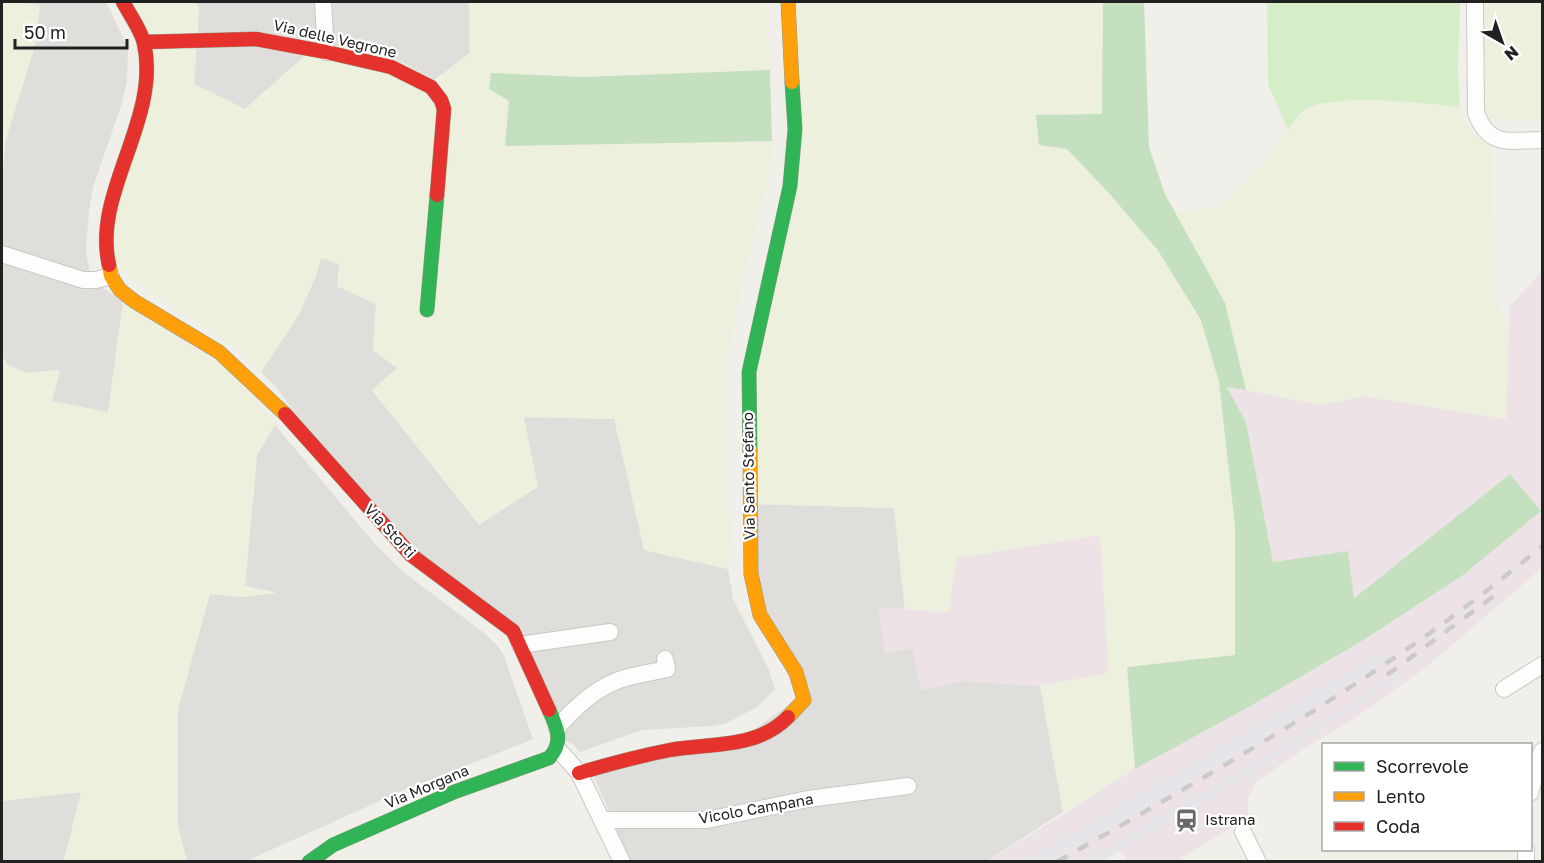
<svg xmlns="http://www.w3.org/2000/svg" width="1544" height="863" viewBox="0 0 1544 863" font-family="'Golos Text',sans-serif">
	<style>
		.residential { fill: #dfdedb }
		.industrial { fill: #ede3e7 }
		.farmland { fill: #ecf0dd }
		.grass { fill: #d5eec8 }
		.forest { fill: #c4e0bf }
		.plaza { fill: #e6e5e9 }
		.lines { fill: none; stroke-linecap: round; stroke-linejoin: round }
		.street-casing { stroke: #c8c8c6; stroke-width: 18 }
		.fast-casing { stroke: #949b80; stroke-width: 15 }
		.slow-casing { stroke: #949b80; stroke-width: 15 }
		.jam-casing { stroke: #949b80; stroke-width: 15 }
		.street { stroke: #fdfdfc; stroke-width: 16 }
		.fast { stroke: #30b455; stroke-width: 14 }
		.slow { stroke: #ff9f0a; stroke-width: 14 }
		.jam { stroke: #e5322d; stroke-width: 14 }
		.rail { stroke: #cbcbcb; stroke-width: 4.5; stroke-dasharray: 12 12; stroke-linecap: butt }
		.labels { text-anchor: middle; stroke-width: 4.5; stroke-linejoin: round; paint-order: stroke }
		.street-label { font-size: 15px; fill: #212121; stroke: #fff }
		.poi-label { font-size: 15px; fill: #212121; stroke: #fff; text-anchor: start }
	</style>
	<rect width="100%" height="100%" fill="#f0efea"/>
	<g class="residential">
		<polygon points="22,2 106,2 128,48 127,82 121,106 93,187 89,210 86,252 90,273 102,287 123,302 108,413 52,401 60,370 27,373 8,365 2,356 2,188 5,142 35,46 40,6"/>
		<polygon points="194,2 469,2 470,53 434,80 317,45 245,109 194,84 199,8"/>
		<polygon points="321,258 340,264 337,286 376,304 373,349 397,368 372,391 408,434 524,417 615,419 644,550 728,569 733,599 769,670 775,690 757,707 727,723 712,726 642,730 580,752 573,744 556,737 524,646 438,572 301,423 277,388 261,372 298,316 316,276"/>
		<polygon points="275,425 376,545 402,571 484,633 498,646 504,656 533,739 402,791 246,861 187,862 178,826 178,709 210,594 242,597 274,592 245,586 257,455"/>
		<polygon points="750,504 894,508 905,609 879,608 885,653 913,648 921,690 963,681 1040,686 1063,812 987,861 630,861 592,772 734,744 797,699 754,591"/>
		<polygon points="81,792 64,861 2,861 2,801"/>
	</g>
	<g class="industrial">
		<polygon points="1542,271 1542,568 1424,669 1352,720 1310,745 1256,782 1248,798 1248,818 1176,861 1128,861 1121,851 1102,861 987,862 1135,769 1247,708 1362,641 1541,511 1510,474 1353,598 1348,551 1273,562 1246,422 1227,386 1321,405 1363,396 1505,419 1510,306"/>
		<polygon points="1100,535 1109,673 1040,686 963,681 921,690 913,648 885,653 879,608 949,612 956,558"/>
	</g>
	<g class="farmland">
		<polygon points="2,2 22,2 40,6 35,46 5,142 2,187"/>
		<polygon points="132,2 194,2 199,8 194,84 245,109 317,45 375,48 435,80 470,53 469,2 766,2 770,70 582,77 491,73 509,101 505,146 772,141 768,182 744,275 726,369 726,496 732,530 728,569 644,550 614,419 524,417 538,487 479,525 372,390 397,368 373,350 376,304 337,286 339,264 321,258 316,276 298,316 261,372 240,351 117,269 112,212 143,112"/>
		<polygon points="789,2 1103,2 1102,114 1036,115 1039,145 1067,149 1107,191 1157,249 1201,320 1219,382 1235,526 1235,655 1127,667 1135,769 1063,812 1040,686 1109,673 1100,535 956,558 949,612 905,609 894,508 750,504 748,390 790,186"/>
		<polygon points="1482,2 1542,2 1542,120 1495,120 1488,116 1485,111 1483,103"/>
		<polygon points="1328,101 1411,102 1460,107 1464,121 1472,133 1492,142 1495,296 1509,329 1506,419 1363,396 1321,405 1246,390 1225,303 1174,212 1216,208 1252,177 1304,109"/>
		<polygon points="123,302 226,368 259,403 275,425 257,455 245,586 277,593 242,597 210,594 178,709 178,826 187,861 64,861 81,792 2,801 2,356 8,365 27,373 60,370 52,401 108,412"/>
	</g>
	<path class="grass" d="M1267,2H1460L1458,70L1460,107C1426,103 1334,93 1306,109C1299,113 1293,124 1288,130L1268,84Z"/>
	<g class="forest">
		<polygon points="1103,2 1144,2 1149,147 1165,194 1225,303 1246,390 1227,387 1246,422 1273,562 1348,551 1354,598 1510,474 1541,511 1463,575 1362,641 1247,708 1135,769 1127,667 1235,655 1235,526 1219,382 1201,320 1157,249 1107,191 1067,149 1039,145 1036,115 1102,114"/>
		<polygon points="770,70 772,141 505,146 509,101 489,89 491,73 582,77"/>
	</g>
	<g class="plaza">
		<polygon points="1384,651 1389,658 1256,743 1153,803 1050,861 1026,861"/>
		<polygon points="1397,673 1401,679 1268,763 1102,861 1084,861 1287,743"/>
	</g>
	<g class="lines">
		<defs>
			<g id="street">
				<polyline points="323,2 326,52"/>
				<path d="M1475,2L1476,113C1490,149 1510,140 1542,140"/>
				<polyline points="2,254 83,280 96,280 111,276"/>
				<polyline points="520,645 610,632"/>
				<polyline points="1504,689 1542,665"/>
				<path d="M557,728C575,707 597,686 625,678C638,674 653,672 667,669L665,659"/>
				<polyline points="557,748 579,773 622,862"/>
				<polyline points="1530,793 1542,751"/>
				<polyline points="602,820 707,820 808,799 908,786"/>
				<polyline points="1243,832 1258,862"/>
				<polyline points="1526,862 1526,850"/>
			</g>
			<g id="fast">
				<polyline points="427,310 437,195"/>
				<polyline points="750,450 749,372 790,186 795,129 792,82"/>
				<path d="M309,862L333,845L454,792L549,758C564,743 557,727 549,710"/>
			</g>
			<g id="slow">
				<polyline points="788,2 792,82"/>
				<polyline points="109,265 111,276 120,290 134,301 219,352 285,414"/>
				<polyline points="750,450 751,574 760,615 796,672 804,700 788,717"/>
			</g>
			<g id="jam">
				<polyline points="144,42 256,39 326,52 391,67 431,87 441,100 444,109 437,195"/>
				<path d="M109,265C92,192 161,120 144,43C141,30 130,15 123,2"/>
				<polyline points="285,414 411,555 513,631 549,710"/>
				<path d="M579,773C609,764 639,756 670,750C710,743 757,749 788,717"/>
			</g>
		</defs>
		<use href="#street" class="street-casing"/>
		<use href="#fast" class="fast-casing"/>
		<use href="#slow" class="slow-casing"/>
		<use href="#jam" class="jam-casing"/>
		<use href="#street" class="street"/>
		<use href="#fast" class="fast"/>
		<use href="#slow" class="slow"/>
		<use href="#jam" class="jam"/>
		<g class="rail">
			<polyline points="1387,675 1498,593"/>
			<path d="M1057,862C1226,765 1393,672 1542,546"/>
		</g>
	</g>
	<defs>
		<symbol id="station-bare" viewBox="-9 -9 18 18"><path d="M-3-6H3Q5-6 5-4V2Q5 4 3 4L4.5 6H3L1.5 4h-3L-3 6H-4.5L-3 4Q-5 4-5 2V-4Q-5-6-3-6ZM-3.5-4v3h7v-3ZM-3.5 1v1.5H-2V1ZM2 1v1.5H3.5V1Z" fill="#696967" stroke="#fff" stroke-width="2.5" paint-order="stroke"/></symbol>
	</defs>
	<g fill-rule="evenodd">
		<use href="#station-bare" x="1170" y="804" width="33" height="33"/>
	</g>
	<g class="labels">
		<g class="street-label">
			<text transform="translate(335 39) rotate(13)" y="5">Via delle Vegrone</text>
			<text transform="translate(749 476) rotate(-91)" y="5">Via Santo Stefano</text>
			<text transform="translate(390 531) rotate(47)" y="5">Via Storti</text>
			<text transform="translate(427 787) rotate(-23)" y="5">Via Morgana</text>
			<text transform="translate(756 809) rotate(-10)" y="5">Vicolo Campana</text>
		</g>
		<g class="poi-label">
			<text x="1205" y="825">Istrana</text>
		</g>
	</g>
	<rect width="1544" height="863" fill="none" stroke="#212121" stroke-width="6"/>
	<rect x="1322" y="743" width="210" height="108" fill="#ffffff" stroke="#a6a6a6" stroke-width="1.5"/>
	<rect x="1334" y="762" width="30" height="9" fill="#30b455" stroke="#a6a6a6" stroke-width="1.5"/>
	<text x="1376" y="773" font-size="18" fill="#212121">Scorrevole</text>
	<rect x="1334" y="792" width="30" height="9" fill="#ff9f0a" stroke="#a6a6a6" stroke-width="1.5"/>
	<text x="1376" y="803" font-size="18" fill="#212121">Lento</text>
	<rect x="1334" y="822" width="30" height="9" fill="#e5322d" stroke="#a6a6a6" stroke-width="1.5"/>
	<text x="1376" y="833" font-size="18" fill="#212121">Coda</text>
	<g transform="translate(1502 42) rotate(140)" stroke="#ffffff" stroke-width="4.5" paint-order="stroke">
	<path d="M0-4.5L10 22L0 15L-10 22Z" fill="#212121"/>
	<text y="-9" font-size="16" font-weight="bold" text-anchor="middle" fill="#212121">N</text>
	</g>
	<path d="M15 39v9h112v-9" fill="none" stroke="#212121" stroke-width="3"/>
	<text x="24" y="39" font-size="18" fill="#212121" stroke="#ffffff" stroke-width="4.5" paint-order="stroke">50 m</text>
</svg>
